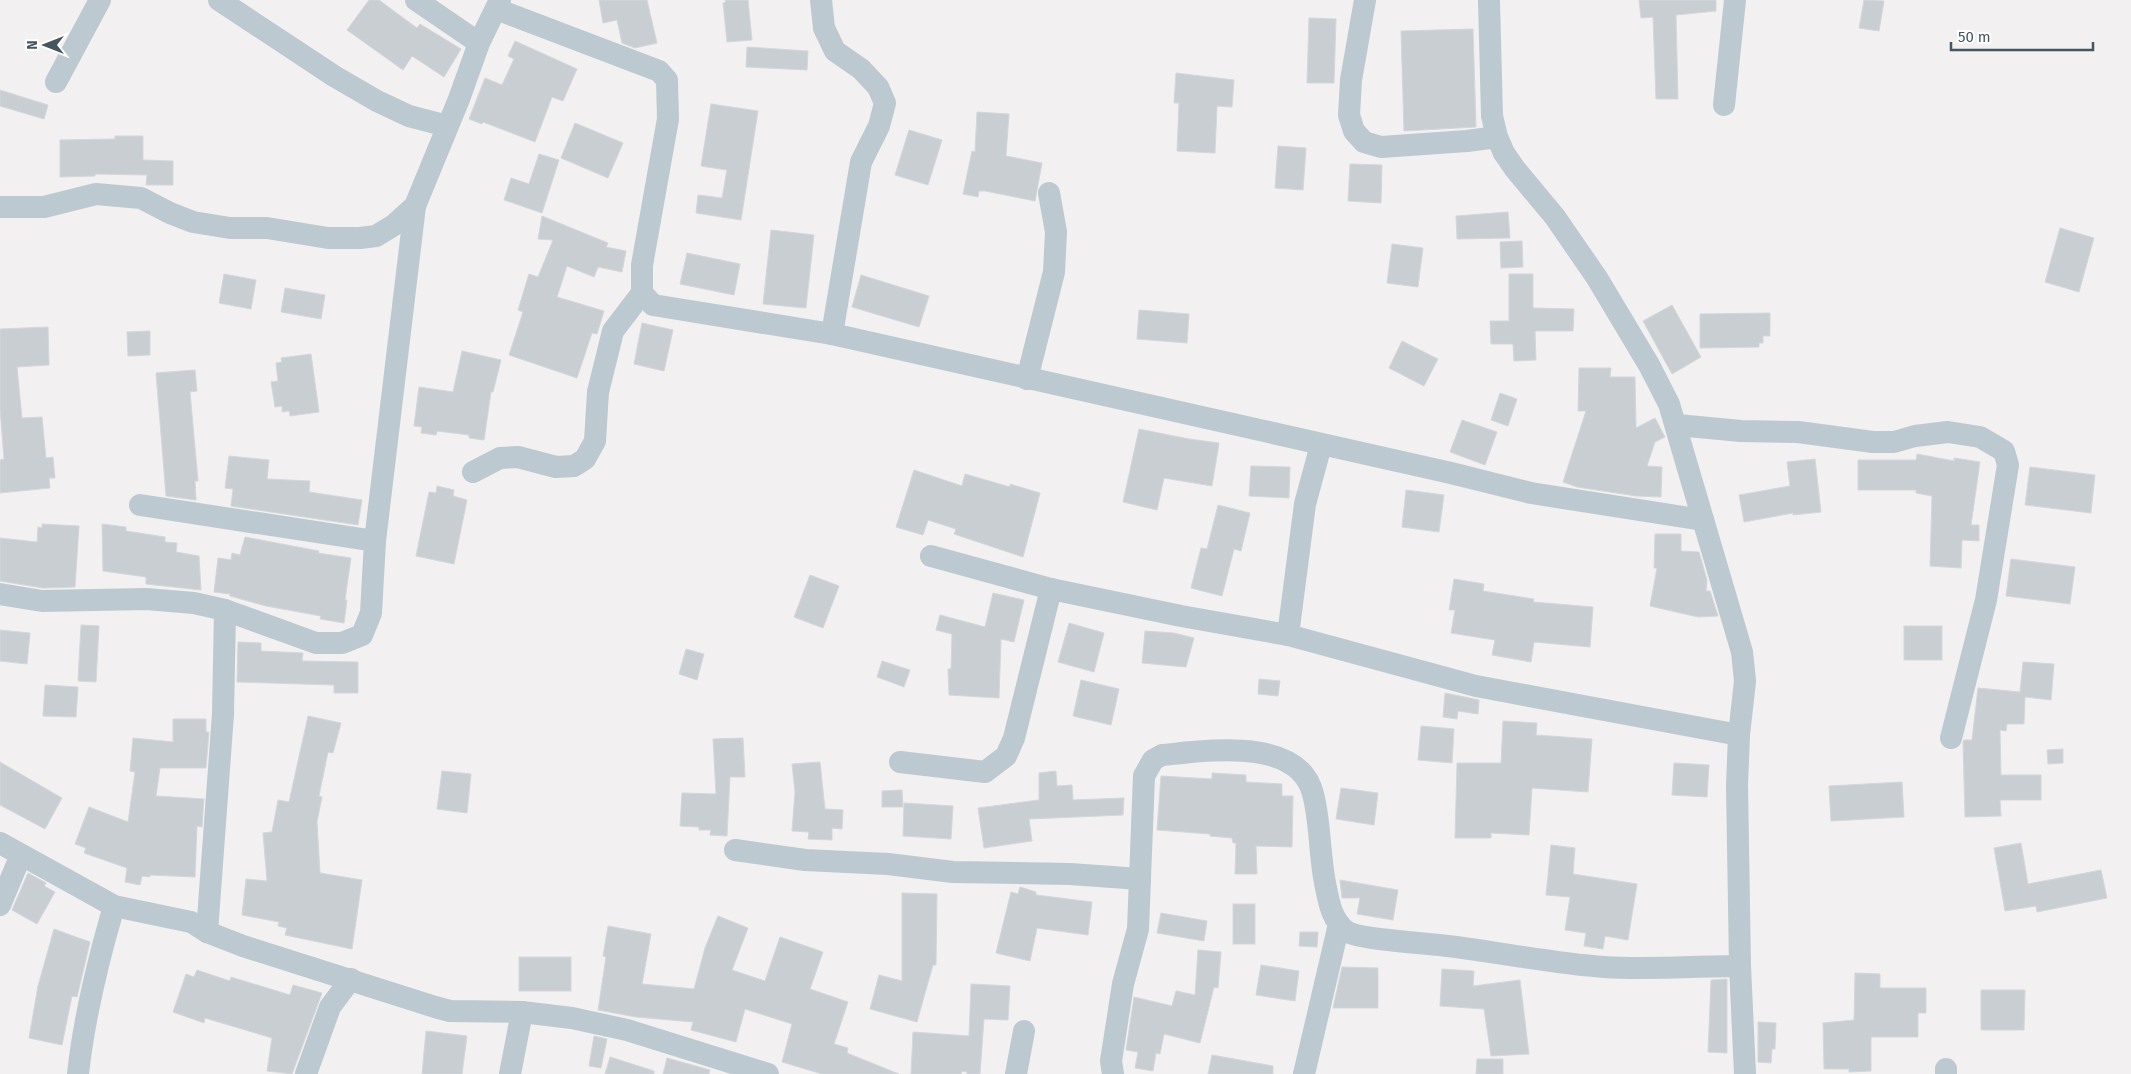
<svg xmlns="http://www.w3.org/2000/svg" width="2131" height="1074" viewBox="0 0 2131 1074" font-family="'Fira Sans',sans-serif">
	<style>
		.building { fill: #c9ced3; stroke: #d3d7dc }
		.lines { fill: none; stroke-linecap: round; stroke-linejoin: round }
		.minor { stroke: #bcc9d0; stroke-width: 22 }
	</style>
	<rect width="100%" height="100%" fill="#f2f0f0"/>
	<g class="building">
		<polygon points="369,0 379,0 417,28 420,24 461,49 444,77 412,56 403,70 347,30"/>
		<polygon points="599,0 647,0 657,43 635,48 622,43 617,20 603,23"/>
		<polygon points="725,0 748,0 752,40 727,42 723,3 726,2"/>
		<polygon points="1639,0 1716,0 1716,11 1676,15 1678,99 1656,99 1653,17 1641,18"/>
		<polygon points="1864,0 1884,1 1879,31 1859,28"/>
		<polygon points="1309,18 1336,19 1334,83 1307,83"/>
		<polygon points="1473,29 1476,127 1404,131 1401,31"/>
		<polygon points="515,41 577,69 563,101 552,97 535,142 483,122 482,124 469,119 485,78 502,85 514,59 508,56"/>
		<polygon points="747,47 808,51 807,70 746,67"/>
		<polygon points="1176,73 1234,80 1232,107 1217,106 1215,153 1177,151 1179,103 1174,103"/>
		<polygon points="0,90 48,105 44,119 0,106"/>
		<polygon points="711,104 758,111 741,220 696,213 698,195 722,198 727,170 701,166"/>
		<polygon points="977,112 1009,114 1006,156 1042,163 1035,201 985,191 979,191 978,197 963,194 972,151 975,152"/>
		<polygon points="575,123 623,143 608,178 561,158"/>
		<polygon points="909,130 942,140 928,185 895,175"/>
		<polygon points="115,136 143,136 143,160 173,161 173,185 146,185 147,175 95,174 95,176 60,177 60,140 115,139"/>
		<polygon points="1278,146 1306,148 1303,190 1275,188"/>
		<polygon points="539,154 559,160 542,213 504,200 511,178 529,184"/>
		<polygon points="1350,164 1382,165 1381,203 1348,201"/>
		<polygon points="1508,212 1510,238 1457,239 1456,216"/>
		<polygon points="542,216 608,243 606,247 626,251 622,272 598,267 594,277 567,266 557,297 604,311 597,334 592,333 577,378 509,355 523,312 518,310 529,274 538,277 553,240 538,239"/>
		<polygon points="2060,228 2094,238 2079,292 2045,282"/>
		<polygon points="771,230 814,235 806,308 763,304"/>
		<polygon points="1522,241 1523,267 1501,268 1500,242"/>
		<polygon points="1392,244 1423,248 1418,287 1387,283"/>
		<polygon points="687,253 740,264 734,295 680,284"/>
		<polygon points="224,274 256,280 251,309 219,303"/>
		<polygon points="1509,274 1533,274 1533,308 1574,309 1573,331 1535,331 1536,360 1514,361 1513,344 1491,344 1490,321 1509,321"/>
		<polygon points="861,275 929,296 919,327 852,307"/>
		<polygon points="285,288 325,295 321,319 281,312"/>
		<polygon points="1672,305 1701,357 1672,374 1643,321"/>
		<polygon points="1139,310 1189,314 1187,343 1137,339"/>
		<polygon points="1770,313 1770,336 1763,336 1763,343 1759,343 1759,347 1700,348 1700,314"/>
		<polygon points="642,323 673,330 664,371 634,364"/>
		<polygon points="48,327 49,365 17,367 22,418 42,417 46,458 53,457 55,478 49,478 50,488 0,493 0,460 4,459 0,408 0,329"/>
		<polygon points="150,331 150,355 128,356 127,332"/>
		<polygon points="1402,341 1438,359 1424,386 1389,368"/>
		<polygon points="462,351 501,360 493,392 491,392 484,440 469,438 469,435 437,431 436,435 421,433 422,427 414,426 419,387 453,392"/>
		<polygon points="311,354 319,412 290,416 289,411 282,412 282,406 275,407 271,382 278,381 276,363 282,362 281,358"/>
		<polygon points="1579,368 1611,368 1610,377 1635,377 1636,428 1655,418 1665,437 1655,442 1647,466 1662,467 1661,497 1636,496 1577,487 1563,482 1586,411 1578,411"/>
		<polygon points="195,370 197,391 190,392 198,481 195,481 196,500 166,496 156,373"/>
		<polygon points="1500,393 1517,399 1508,426 1491,420"/>
		<polygon points="1462,420 1497,432 1485,465 1450,452"/>
		<polygon points="1139,429 1189,439 1219,443 1212,486 1164,478 1157,510 1123,502"/>
		<polygon points="1917,454 1954,461 1954,458 1980,462 1971,525 1979,525 1979,541 1962,540 1961,568 1930,566 1932,496 1916,493 1916,490 1858,490 1858,460 1916,460"/>
		<polygon points="229,456 269,460 267,479 310,481 309,492 362,500 358,525 231,506 233,489 225,488"/>
		<polygon points="1815,459 1821,512 1793,515 1793,513 1744,522 1739,495 1790,486 1787,462"/>
		<polygon points="1251,466 1290,467 1289,498 1249,496"/>
		<polygon points="2030,467 2095,475 2091,513 2025,505"/>
		<polygon points="914,470 962,486 965,474 1010,487 1010,484 1040,493 1023,557 954,534 956,529 928,520 923,535 896,527"/>
		<polygon points="437,486 454,490 453,496 467,500 454,564 416,556 429,492 436,493"/>
		<polygon points="1406,490 1444,495 1439,532 1402,527"/>
		<polygon points="1218,505 1250,513 1241,551 1234,549 1222,596 1191,588 1201,548 1207,549"/>
		<polygon points="42,524 79,526 75,587 43,588 0,581 0,538 37,542 38,527 42,528"/>
		<polygon points="102,524 126,527 126,531 165,537 165,542 177,543 176,552 199,556 201,590 146,584 146,577 103,571"/>
		<polygon points="1655,534 1681,534 1681,551 1699,552 1707,580 1706,591 1710,591 1718,616 1698,617 1650,606 1657,568 1654,568"/>
		<polygon points="245,537 319,551 318,553 351,558 345,600 347,600 344,623 320,619 321,616 266,606 230,596 230,594 214,592 218,558 231,560 232,553 240,555"/>
		<polygon points="2011,559 2075,567 2070,604 2006,596"/>
		<polygon points="810,575 839,586 823,628 794,617"/>
		<polygon points="1454,579 1484,584 1483,591 1534,599 1533,602 1593,607 1590,647 1534,642 1531,662 1492,655 1495,640 1451,633 1455,610 1449,610"/>
		<polygon points="993,593 1024,600 1014,642 1001,639 999,698 949,695 948,669 951,669 952,634 936,630 940,615 985,627"/>
		<polygon points="1069,623 1104,633 1094,672 1058,662"/>
		<polygon points="81,625 99,626 96,682 78,681"/>
		<rect x="1904" y="626" width="38" height="34"/>
		<polygon points="0,630 30,633 27,664 0,661"/>
		<polygon points="1145,631 1174,633 1194,638 1186,667 1142,663"/>
		<polygon points="238,642 261,643 261,651 303,653 302,661 358,662 358,693 334,693 334,685 237,682"/>
		<polygon points="686,649 704,654 697,680 679,674"/>
		<polygon points="882,661 910,670 904,687 877,677"/>
		<polygon points="2023,662 2054,664 2051,700 2025,697 2024,724 2007,724 2006,731 2000,730 2001,775 2041,775 2041,800 2000,800 2001,816 1965,817 1963,742 1964,740 1972,740 1978,688 2020,692"/>
		<polygon points="1259,679 1280,681 1278,696 1258,694"/>
		<polygon points="1081,680 1119,689 1111,725 1073,716"/>
		<polygon points="45,685 78,687 76,717 43,716"/>
		<polygon points="1445,693 1479,700 1478,714 1458,711 1457,719 1443,717"/>
		<polygon points="308,716 341,723 333,753 328,752 319,796 322,797 317,822 320,873 362,880 352,949 285,935 287,928 278,926 279,922 242,915 246,879 267,881 263,833 272,832 278,800 289,802"/>
		<polygon points="173,719 206,719 206,732 209,732 206,768 160,768 156,796 204,799 202,827 197,826 195,877 150,875 150,877 142,876 140,885 125,882 127,868 84,853 86,848 75,844 89,807 128,822 135,772 130,771 133,738 173,742"/>
		<polygon points="1503,721 1537,723 1536,735 1592,739 1588,792 1532,788 1529,835 1491,833 1491,838 1455,838 1457,763 1501,763"/>
		<polygon points="1421,726 1454,729 1452,763 1418,760"/>
		<polygon points="743,738 745,777 730,777 727,836 710,835 711,830 699,830 699,827 680,826 682,793 716,794 713,739"/>
		<polygon points="2063,749 2063,763 2048,764 2047,750"/>
		<polygon points="0,762 62,798 45,829 0,805"/>
		<polygon points="820,762 825,809 843,810 842,829 832,828 832,840 808,839 809,832 792,831 795,792 792,764"/>
		<polygon points="1674,763 1709,765 1707,797 1672,795"/>
		<polygon points="442,771 471,774 467,813 437,809"/>
		<polygon points="1056,771 1057,786 1072,785 1073,800 1124,798 1123,815 1029,819 1032,841 984,848 978,808 1039,800 1039,773"/>
		<polygon points="1212,773 1246,775 1246,782 1282,784 1282,796 1293,796 1292,847 1256,846 1257,874 1235,874 1236,843 1233,843 1232,838 1210,836 1210,834 1157,830 1161,776 1212,779"/>
		<polygon points="1902,782 1904,817 1831,821 1829,786"/>
		<polygon points="1341,788 1378,793 1374,825 1336,819"/>
		<polygon points="902,790 903,807 882,807 882,791"/>
		<polygon points="904,803 953,806 951,839 903,836"/>
		<polygon points="2021,843 2028,884 2101,870 2107,898 2037,912 2036,906 2005,911 1994,848"/>
		<polygon points="1551,845 1575,848 1573,874 1637,884 1628,940 1605,936 1603,949 1584,946 1586,933 1565,930 1570,897 1546,895"/>
		<polygon points="28,873 46,883 44,886 55,892 37,924 12,910"/>
		<polygon points="1340,880 1398,890 1393,920 1357,914 1360,898 1342,898"/>
		<polygon points="1020,887 1036,892 1036,895 1092,902 1088,935 1037,928 1030,961 996,953 1011,892 1018,894"/>
		<polygon points="902,893 937,894 936,965 933,965 917,1022 870,1009 879,975 902,981"/>
		<rect x="1233" y="904" width="22" height="40"/>
		<polygon points="1161,913 1207,921 1204,941 1157,933"/>
		<polygon points="718,916 748,928 732,970 765,981 780,937 823,952 810,989 848,1002 834,1044 848,1048 847,1053 899,1074 822,1074 782,1062 792,1024 745,1009 736,1042 691,1030 693,1022 636,1017 598,1010 606,957 603,956 608,926 651,934 642,984 694,989 705,948"/>
		<polygon points="54,929 90,942 77,997 72,996 62,1045 29,1038 38,986"/>
		<polygon points="1300,932 1318,932 1317,947 1299,946"/>
		<polygon points="1198,950 1221,952 1218,988 1214,987 1200,1043 1164,1034 1160,1054 1156,1053 1153,1071 1135,1068 1138,1052 1126,1050 1134,997 1172,1006 1176,991 1195,995"/>
		<rect x="519" y="957" width="52" height="34"/>
		<polygon points="1261,965 1299,971 1295,1001 1256,995"/>
		<polygon points="1342,967 1378,968 1378,1008 1333,1008"/>
		<polygon points="1442,969 1474,971 1473,986 1520,980 1529,1054 1491,1056 1484,1009 1440,1006"/>
		<polygon points="197,970 230,981 231,977 290,995 293,985 322,993 292,1074 267,1071 272,1038 205,1018 204,1023 173,1012 186,974 194,977"/>
		<polygon points="1855,973 1880,974 1880,988 1926,988 1926,1013 1918,1013 1918,1037 1871,1037 1871,1071 1849,1072 1849,1069 1824,1069 1823,1023 1854,1020"/>
		<polygon points="1727,979 1727,1053 1708,1052 1711,980"/>
		<polygon points="971,984 1010,986 1008,1020 984,1019 980,1074 967,1074 967,1072 962,1071 961,1074 911,1074 913,1032 969,1036"/>
		<polygon points="1981,990 2025,990 2024,1030 1981,1030"/>
		<polygon points="1758,1022 1776,1023 1775,1049 1772,1049 1771,1063 1758,1062"/>
		<polygon points="426,1031 467,1036 462,1074 422,1074"/>
		<polygon points="594,1036 607,1039 601,1068 589,1066"/>
		<polygon points="1212,1055 1273,1066 1273,1074 1208,1074"/>
		<polygon points="610,1057 654,1071 654,1074 605,1074"/>
		<polygon points="667,1058 710,1070 709,1074 663,1074"/>
		<polygon points="1477,1059 1503,1059 1503,1074 1476,1074"/>
	</g>
	<g class="lines">
		<g class="minor">
			<polyline points="219,0 334,76 377,101 409,116 447,126"/>
			<polyline points="416,0 479,43"/>
			<polyline points="821,0 824,28 835,51 861,69 878,87 885,103 879,126 861,162 832,334"/>
			<polyline points="1365,0 1351,80 1349,115 1354,131 1364,142 1381,147 1467,141 1497,137"/>
			<polyline points="1489,0 1492,116 1497,137 1504,153 1515,169 1555,217 1597,278 1649,365 1669,404 1742,652 1745,681 1739,735 1737,785 1740,966 1745,1074"/>
			<polyline points="496,9 659,71 667,80 668,119 642,265 642,293 653,305 832,334 1451,473 1531,493 1703,520"/>
			<polyline points="56,82 100,0"/>
			<polyline points="1724,105 1735,0"/>
			<polyline points="0,207 44,207 96,194 141,198 170,213 193,222 230,228 267,228 328,238 360,238 376,236 394,225 415,206 459,99 479,43 500,0"/>
			<polyline points="1027,379 1054,272 1056,232 1049,193"/>
			<polyline points="1677,425 1741,431 1798,432 1873,442 1894,442 1915,436 1948,432 1980,437 2004,451 2008,465 1986,600 1951,738"/>
			<polyline points="473,472 500,458 518,457 556,467 574,466 585,459 595,441 598,392 613,331 642,293"/>
			<polyline points="140,505 375,541"/>
			<polyline points="931,556 1051,589 1181,616 1288,635 1476,686 1739,735"/>
			<polyline points="0,594 42,601 146,599 194,603 225,610 316,643 342,643 362,635 371,613 375,541 415,206"/>
			<polyline points="1288,635 1305,504 1321,445"/>
			<polyline points="900,762 985,772 1006,756 1014,738 1051,589"/>
			<polyline points="0,843 114,906 191,922 207,932 243,946 435,1007 450,1011 522,1012 572,1018 627,1030 768,1074"/>
			<polyline points="735,850 805,860 888,864 953,872 1070,874 1140,879"/>
			<polyline points="0,905 21,855"/>
			<polyline points="207,932 223,714 225,610"/>
			<path d="M78,1074C84,1017 98,961 114,906"/>
			<polyline points="306,1074 330,1007 351,979"/>
			<polyline points="510,1074 522,1012"/>
			<polyline points="1016,1074 1024,1031"/>
			<path d="M1113,1074L1111,1061L1123,984L1138,929L1144,776L1153,760L1162,755C1205,751 1299,736 1313,794C1321,824 1319,857 1326,888C1329,903 1332,920 1346,931C1356,939 1422,943 1439,945C1494,951 1548,963 1604,967C1648,970 1695,966 1740,966"/>
			<polyline points="1304,1074 1339,924"/>
			<polyline points="1946,1074 1946,1069"/>
		</g>
	</g>
	<g transform="translate(45 45) rotate(270)" stroke="#ffffff" stroke-width="4" paint-order="stroke">
	<path d="M0-4L9 19L0 12L-9 19Z" fill="#46565f"/>
	<text y="-8" font-size="14" font-weight="bold" text-anchor="middle" fill="#46565f">N</text>
	</g>
	<path d="M1951 42v8h142v-8" fill="none" stroke="#46565f" stroke-width="2.5"/>
	<text x="1958" y="42" font-size="15" fill="#46565f" stroke="#ffffff" stroke-width="4" paint-order="stroke">50 m</text>
</svg>
